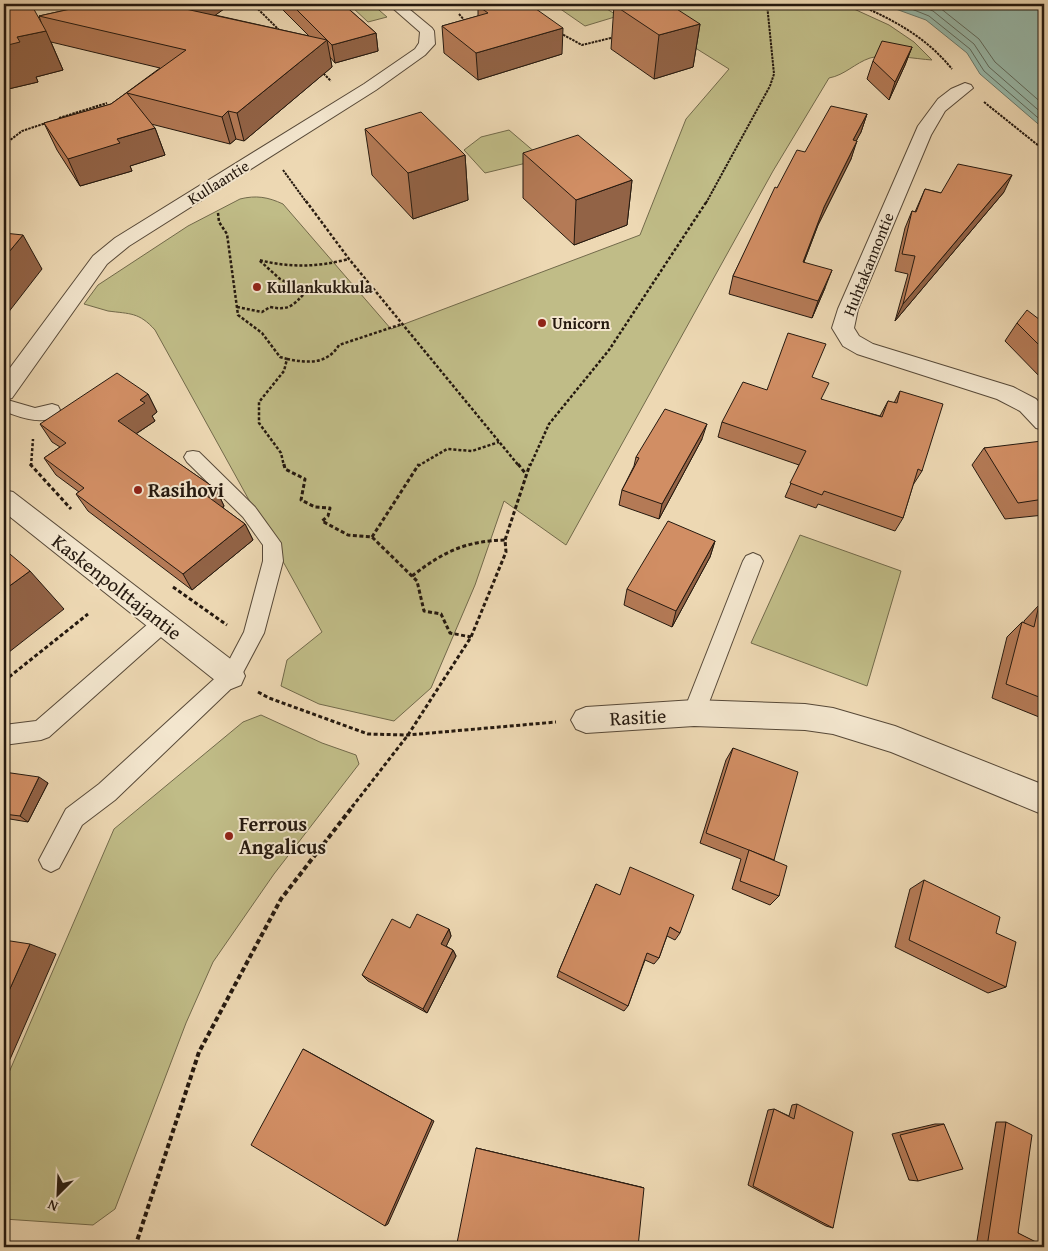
<svg xmlns="http://www.w3.org/2000/svg" width="1048" height="1251" viewBox="0 0 1048 1251" font-family="'Gentium Book Plus',serif">
	<style>
		.green { fill: #c0bc87; stroke: #726a4b }
		.water { fill: #99baab; stroke: #6b7a6d }
		.lines { fill: none; stroke-linecap: round; stroke-linejoin: round }
		.shore { stroke: #5f6a5d; stroke-width: 1 }
		.service-casing { stroke: #574938; stroke-width: 2 }
		.minor-casing { stroke: #574938; stroke-width: 2 }
		.path-far3 { stroke: #25190f; stroke-width: 2; stroke-dasharray: 2.5 1; stroke-linecap: butt }
		.path-far2 { stroke: #25190f; stroke-width: 2.5; stroke-dasharray: 3 2; stroke-linecap: butt }
		.path-far1 { stroke: #25190f; stroke-width: 3; stroke-dasharray: 4 2.5; stroke-linecap: butt }
		.path { stroke: #25190f; stroke-width: 4; stroke-dasharray: 5 3; stroke-linecap: butt }
		.service { fill: #f3e6ce; fill-rule: evenodd }
		.minor { fill: #f3e6ce; fill-rule: evenodd }
		.wall { fill: #b47a56; stroke: #25190f }
		.shaded-wall { fill: #926346; stroke: #25190f }
		.building { fill: #d18e64; stroke: #25190f }
		.poi-dot { fill: #8f2418; stroke: #f3e6ce; stroke-width: 2 }
		.labels { text-anchor: middle; stroke-width: 4; stroke-linejoin: round; paint-order: stroke }
		.far-street-label { font-size: 16px; fill: #25190f; stroke: #f3e6ce }
		.far-poi-label { font-size: 16px; font-weight: bold; fill: #25190f; stroke: #f3e6ce; text-anchor: start }
		.poi-label { font-size: 20px; font-weight: bold; fill: #25190f; stroke: #f3e6ce; text-anchor: start }
		.street-label { font-size: 20px; fill: #25190f; stroke: #f3e6ce }
	</style>
	<rect width="100%" height="100%" fill="#edd8b3"/>
	<filter id="stains"><feTurbulence type="fractalNoise" baseFrequency=".004" numOctaves="4"/><feColorMatrix values="0 0 0 0 .2 0 0 0 0 .09 0 0 0 0 .02 0 0 0 .5 -.17"/></filter>
	<radialGradient id="worn" r=".72"><stop offset=".6" stop-color="#630" stop-opacity="0"/><stop offset="1" stop-color="#630" stop-opacity=".3"/></radialGradient>
	<g class="green">
		<polygon points="363,4 372,4 387,17 368,22 352,7"/>
		<polygon points="575,4 599,4 618,16 585,26 559,8"/>
		<path d="M625,4H843L889,25L914,42L932,60C916,59 886,53 870,58C855,63 845,75 829,78L773,171L566,545L504,501L475,585L431,688L394,721L319,704L281,686L287,660L322,632L155,330C139,312 130,314 108,311C100,309 92,306 84,304L98,285L188,226L240,199C256,195 268,197 283,204L391,329L640,235L686,119L729,69Z"/>
		<polygon points="509,130 543,159 485,173 464,150 481,137"/>
		<polygon points="800,535 901,571 867,686 751,643"/>
		<polygon points="261,715 322,743 356,755 359,764 274,874 213,962 186,1023 115,1209 93,1225 4,1219 4,1084 114,829 243,722"/>
	</g>
	<polygon class="water" points="882,4 1044,4 1044,129 980,74 967,53 926,20"/>
	<g class="lines">
		<g class="shore">
			<polyline points="899,4 929,16 970,49 984,71 1044,123"/>
			<polyline points="917,4 933,11 974,44 989,67 1044,115"/>
			<polyline points="935,4 979,39 995,62 1044,105"/>
		</g>
		<defs>
			<g id="service">
				<path d="M4,399L35,408L52,404L58,406L60,410C49,429 19,417 4,411Z"/>
				<polygon points="193,451 199,452 255,507 281,543 283,561 264,633 238,682 115,800 82,825 59,868 51,872 43,868 39,860 66,809 99,784 224,670 244,632 263,561 263,545 243,517 187,462 184,457 187,452"/>
				<polygon points="753,553 760,556 763,561 705,713 702,720 694,723 686,720 683,713 743,561 746,556"/>
				<polygon points="163,615 170,617 173,623 170,629 49,737 41,740 4,745 4,725 36,721 156,617"/>
			</g>
			<g id="minor">
				<polygon points="388,4 403,4 432,28 434,31 435,44 425,55 376,90 129,246 107,264 12,398 4,400 4,376 93,256 115,238 364,84 415,49 419,43 420,32"/>
				<polygon points="965,83 971,85 973,88 945,111 931,135 858,309 854,328 859,336 873,344 1013,387 1036,399 1044,408 1044,430 1036,428 1020,411 997,399 857,354 843,346 832,328 838,309 918,126 938,99 951,89"/>
				<polygon points="4,490 13,492 241,667 245,676 241,685 231,689 221,685 4,512"/>
				<polygon points="694,700 805,704 833,708 895,726 1044,785 1044,815 891,752 833,734 805,730 694,726 586,733 576,729 571,720 576,711 586,707"/>
			</g>
		</defs>
		<use href="#service" class="service-casing"/>
		<use href="#minor" class="minor-casing"/>
		<g class="path-far3">
			<polyline points="253,4 281,32"/>
			<path d="M857,4C894,20 926,37 952,69"/>
			<polyline points="4,6 18,4"/>
			<polyline points="255,6 263,4"/>
			<polyline points="459,14 465,21"/>
			<polyline points="560,33 582,45 615,37"/>
			<polyline points="321,71 331,81"/>
			<polyline points="984,102 1044,150"/>
			<polyline points="59,118 107,103"/>
			<polyline points="5,144 22,131 46,123"/>
			<polyline points="283,170 307,203"/>
			<polyline points="706,203 770,86 774,74 767,4"/>
		</g>
		<g class="path-far2">
			<polyline points="306,201 349,259 519,466"/>
			<polyline points="218,213 219,222 227,234 238,315 262,333 280,357 287,359 284,371 259,402 259,423 281,453 284,466"/>
			<path d="M237,307L262,312L270,307C290,311 293,305 306,292L280,279L259,260C291,268 317,267 349,259"/>
			<path d="M287,359C307,363 327,365 339,345L402,324"/>
			<polyline points="31,466 33,439"/>
			<polyline points="418,466 447,449 472,451 499,442"/>
			<polyline points="530,466 549,424 609,350 707,201"/>
		</g>
		<g class="path-far1">
			<polyline points="30,464 71,509"/>
			<polyline points="284,464 285,469 305,479 301,500 315,507 330,508 328,516 322,521 348,535 372,537 417,581 424,611 441,614 450,633 471,637"/>
			<polyline points="518,464 526,474"/>
			<polyline points="372,537 419,464"/>
			<path d="M412,576C443,552 465,541 505,540"/>
			<polyline points="173,587 227,625"/>
			<polyline points="4,681 88,614"/>
			<polyline points="258,692 269,698 368,734 408,735 556,722"/>
			<polyline points="352,807 408,735 471,637 506,552 505,540 530,464"/>
		</g>
		<polyline class="path" points="135,1247 199,1052 281,899 353,806"/>
		<use href="#service" class="service"/>
		<use href="#minor" class="minor"/>
	</g>
	<g class="wall">
		<polygon points="93,4 231,4 215,15 309,36 277,4 343,4 376,33 378,51 335,63 330,57 332,67 244,141 236,139 230,144 151,124 155,128 165,155 130,166 132,171 80,186 57,150 44,123 111,104 160,68 51,42 63,70 36,77 38,82 4,90 4,10 42,25 39,16"/>
		<polygon points="614,5 700,24 693,67 654,79 611,49"/>
		<polygon points="478,6 562,54 478,80 444,53 442,26 478,16"/>
		<polygon points="912,47 905,65 889,100 867,79 873,61"/>
		<polygon points="867,114 861,132 856,141 851,159 818,225 804,262 825,288 812,318 729,294 733,276 777,188 805,152"/>
		<polygon points="365,129 465,155 468,200 413,219 372,175"/>
		<polygon points="523,153 632,180 627,225 574,245 523,198"/>
		<polygon points="925,189 941,193 1004,192 895,321 908,274 895,271 905,228 912,211 915,212"/>
		<polygon points="1017,323 1044,323 1044,381 1005,341"/>
		<polygon points="812,378 822,400 880,416 888,401 894,403 900,391 922,471 913,485 903,518 895,531 818,504 816,508 785,497 799,465 718,437 722,422 767,390"/>
		<polygon points="148,394 157,412 152,416 155,421 136,434 216,489 224,506 223,508 245,524 253,540 192,590 88,511 76,494 79,492 56,475 44,458 60,447 52,442 40,424"/>
		<polygon points="702,439 659,519 619,505 622,490 634,466 636,457"/>
		<polygon points="1044,444 1044,515 1005,519 972,465 984,448"/>
		<polygon points="715,541 710,557 672,627 624,605 627,589"/>
		<polygon points="1044,569 1044,576 1041,573"/>
		<polygon points="1039,605 1044,607 1044,719 992,698 1007,637 1022,622 1024,623 1024,621"/>
		<polygon points="733,748 774,860 779,896 770,905 732,889 741,859 700,843 726,760"/>
		<polygon points="4,772 48,783 28,822 4,818"/>
		<polygon points="924,880 996,933 1006,987 988,993 895,947 910,889"/>
		<polygon points="596,884 680,933 675,940 667,936 659,958 654,964 645,960 628,1006 624,1011 557,977 559,971"/>
		<polygon points="410,928 449,929 451,936 446,946 453,950 456,956 427,1013 368,981 362,975"/>
		<polygon points="797,1104 833,1228 826,1226 748,1185 768,1110 774,1109 789,1116 792,1105"/>
		<polygon points="996,1122 1006,1122 1018,1233 1044,1247 976,1247"/>
		<polygon points="935,1124 944,1124 918,1181 909,1180 892,1134"/>
		<polygon points="476,1148 641,1187 644,1188"/>
	</g>
	<g class="shaded-wall">
		<polygon points="187,4 231,4 189,34 181,8"/>
		<polygon points="700,24 693,67 654,79 659,35"/>
		<polygon points="563,28 562,54 478,80 476,53"/>
		<polygon points="46,31 63,70 36,77 38,82 4,90 4,46 17,37"/>
		<polygon points="376,33 378,51 335,63 332,45"/>
		<polygon points="327,40 332,67 244,141 237,113"/>
		<polygon points="912,47 905,65 889,100 895,82"/>
		<polygon points="228,111 236,139 230,144 222,117"/>
		<polygon points="867,114 861,132 847,158 853,140"/>
		<polygon points="155,128 165,155 130,166 132,171 80,186 68,159 117,139"/>
		<polygon points="857,141 851,159 818,225 797,280 803,262 824,207"/>
		<polygon points="465,155 468,200 413,219 408,173"/>
		<polygon points="1012,175 1004,192 895,321 903,304"/>
		<polygon points="632,180 627,225 574,245 576,200"/>
		<polygon points="23,235 42,269 4,318 4,258"/>
		<polygon points="832,270 825,288 812,318 818,301"/>
		<polygon points="148,394 157,412 152,416 155,421 128,439 118,421 140,400"/>
		<polygon points="707,424 702,439 659,519 662,504"/>
		<polygon points="216,489 224,506 215,513 207,496"/>
		<polygon points="245,524 253,540 192,590 183,574"/>
		<polygon points="715,541 710,557 672,627 676,611"/>
		<polygon points="30,571 64,609 4,656 4,590"/>
		<polygon points="39,777 48,783 28,822 20,816"/>
		<polygon points="449,929 451,936 444,951 441,944"/>
		<polygon points="30,944 56,954 4,1073 4,1002"/>
		<polygon points="453,950 456,956 427,1013 423,1009"/>
		<polygon points="303,1049 307,1051 434,1121 388,1224 385,1226"/>
	</g>
	<g class="building">
		<polygon points="31,4 46,31 17,37 20,42 4,46 4,10"/>
		<polygon points="93,4 187,4 181,8 327,40 237,113 228,111 222,117 127,93 155,128 117,139 120,143 68,159 44,123 111,104 186,50 39,16"/>
		<polygon points="291,4 343,4 376,33 332,45"/>
		<polygon points="486,4 529,4 563,28 476,53 442,26 488,13 478,6"/>
		<polygon points="620,4 669,4 700,24 659,35 614,5"/>
		<polygon points="882,41 912,47 895,82 873,61"/>
		<polygon points="831,106 867,114 853,140 857,141 824,207 803,262 832,270 818,301 733,276 775,187 777,188 797,150 805,152"/>
		<polygon points="421,112 465,155 408,173 365,129"/>
		<polygon points="578,135 632,180 576,200 523,153"/>
		<polygon points="958,164 1012,175 903,304 915,256 902,254 912,211 916,212 925,189 941,193"/>
		<polygon points="4,233 23,235 4,258"/>
		<polygon points="1027,310 1044,323 1044,350 1017,323"/>
		<polygon points="788,333 826,344 812,377 829,383 821,399 882,417 888,401 897,403 900,391 943,404 922,471 918,469 903,518 824,491 822,495 790,483 806,451 722,422 743,382 767,390"/>
		<polygon points="117,373 148,394 140,400 145,403 118,421 216,489 207,496 245,524 183,574 76,494 84,488 44,458 66,443 40,424"/>
		<polygon points="665,409 707,424 662,504 622,490 639,458 636,457"/>
		<polygon points="1042,441 1044,444 1044,499 1018,503 984,448"/>
		<polygon points="668,521 715,541 676,611 627,589"/>
		<polygon points="4,549 30,571 4,590"/>
		<polygon points="1039,605 1044,607 1044,699 1006,684 1022,622 1034,627"/>
		<polygon points="733,748 798,772 774,860 706,833"/>
		<polygon points="4,772 39,777 20,816 4,814"/>
		<polygon points="749,850 787,866 779,896 740,881"/>
		<polygon points="630,867 694,895 680,933 670,927 659,958 647,953 628,1006 559,971 596,884 620,895"/>
		<polygon points="924,880 1000,917 996,933 1016,942 1006,987 909,940"/>
		<polygon points="417,914 449,929 441,944 453,950 423,1009 362,975 392,919 410,928"/>
		<polygon points="4,940 30,944 4,1002"/>
		<polygon points="303,1049 432,1120 385,1226 251,1145"/>
		<polygon points="797,1104 853,1132 833,1228 753,1186 774,1109 794,1119"/>
		<polygon points="1006,1122 1032,1135 1018,1233 1044,1246 1044,1247 987,1247"/>
		<polygon points="944,1124 963,1169 918,1181 900,1135"/>
		<polygon points="476,1148 644,1188 638,1247 474,1247 457,1243"/>
	</g>
	<g class="poi-dot">
		<circle cx="257" cy="287" r="5"/>
		<circle cx="542" cy="323" r="5"/>
		<circle cx="138" cy="490" r="5"/>
		<circle cx="229" cy="836" r="5"/>
	</g>
	<g class="labels">
		<g class="far-street-label">
			<text transform="translate(218 182) rotate(-32)" y="6">Kullaantie</text>
			<text transform="translate(868 264) rotate(-68)" y="6">Huhtakannontie</text>
		</g>
		<g class="far-poi-label">
			<text x="267" y="293">Kullankukkula</text>
			<text x="552" y="329">Unicorn</text>
		</g>
		<g class="poi-label">
			<text x="148" y="497">Rasihovi</text>
			<text x="239" y="831">Ferrous<tspan x="239" dy="23">Angalicus</tspan></text>
		</g>
		<g class="street-label">
			<text transform="translate(117 587) rotate(38)" y="7">Kaskenpolttajantie</text>
			<text transform="translate(638 717) rotate(-3)" y="7">Rasitie</text>
		</g>
	</g>
	<rect width="1048" height="1251" fill="none" stroke="#edd8b3" stroke-width="20"/>
	<rect x="5" y="5" width="1038" height="1241" fill="none" stroke="#25190f" stroke-width="2.5"/>
	<rect x="10" y="10" width="1028" height="1231" fill="none" stroke="#25190f"/>
	<g transform="translate(58 1194) rotate(204)" stroke="#f3e6ce" stroke-width="4" paint-order="stroke">
	<path d="M0-4L9 19L0 12L-9 19Z" fill="#25190f"/>
	<text y="-8" font-size="14" font-weight="bold" text-anchor="middle" fill="#25190f">N</text>
	</g>
	<rect width="100%" height="100%" filter="url(#stains)"/>
	<rect width="100%" height="100%" fill="url(#worn)"/>
</svg>
